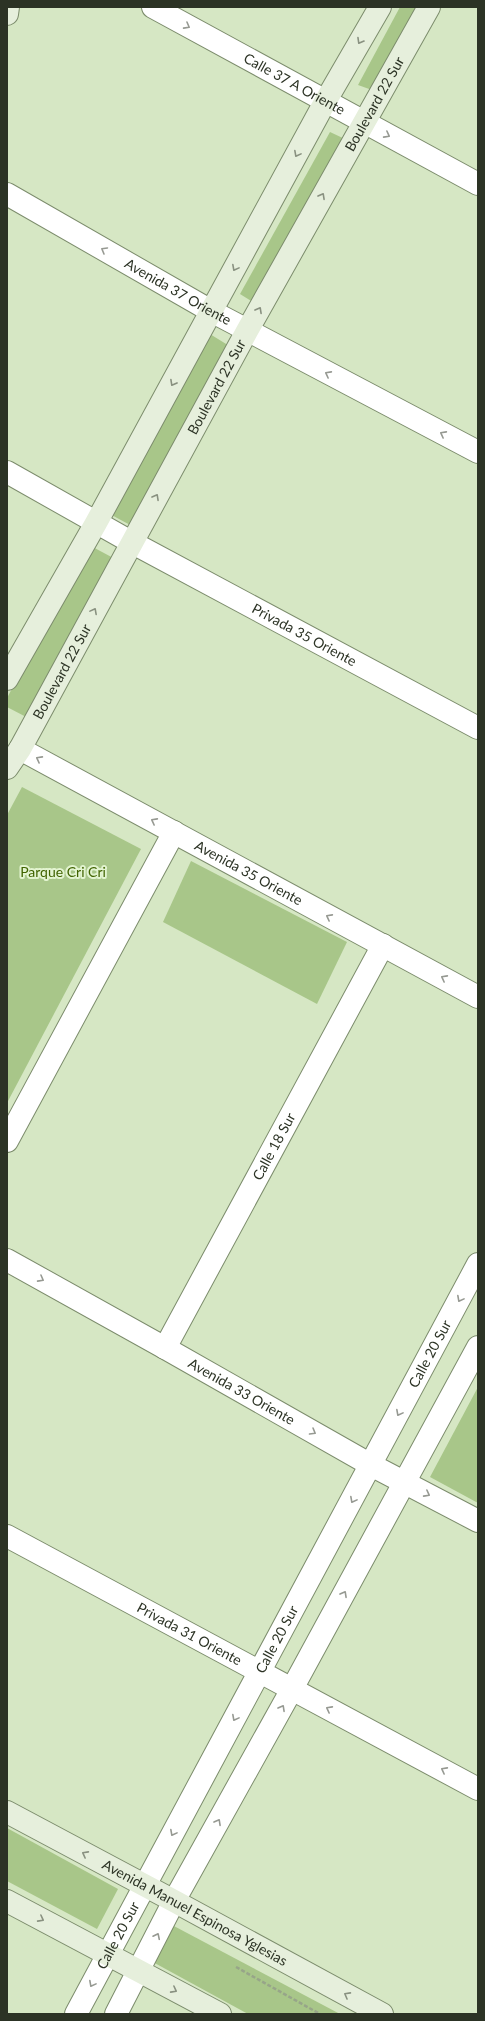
<svg xmlns="http://www.w3.org/2000/svg" width="485" height="2021" viewBox="0 0 485 2021" font-family="Lato,sans-serif">
	<style>
		.green { fill: #a8c689 }
		.lines { fill: none; stroke-linecap: round; stroke-linejoin: round }
		.street-casing { stroke: #7c8c6c; stroke-width: 24 }
		.secondary-casing { stroke: #7c8c6c; stroke-width: 24 }
		.path { stroke: #97a589; stroke-width: 2.5; stroke-dasharray: 4 2; stroke-linecap: butt }
		.street { stroke: #fff; stroke-width: 22 }
		.secondary { stroke: #e6efdc; stroke-width: 22 }
		.oneway { stroke: #969992 }
		.oneway2 { stroke: #899180 }
		.labels { text-anchor: middle; stroke-width: 4; stroke-linejoin: round; paint-order: stroke }
		.street-label { font-size: 14px; fill: #2c3325; stroke: #e3f4d1 }
		.park-label { font-size: 14px; fill: #406300; stroke: #e3f4d1 }
	</style>
	<rect width="100%" height="100%" fill="#d6e7c4"/>
	<g class="green">
		<polygon points="400,7 420,7 372,90 358,85"/>
		<polygon points="330,132 347,140 256,304 240,294"/>
		<polygon points="205,331 231,347 132,526 106,512"/>
		<polygon points="89,545 117,560 30,719 7,707 7,698"/>
		<polygon points="22,787 141,849 7,1103 7,815"/>
		<polygon points="191,861 347,942 317,1004 163,922"/>
		<polygon points="478,1387 478,1503 430,1477"/>
		<polygon points="7,1828 118,1889 97,1929 7,1881"/>
		<polygon points="172,1925 340,2014 248,2014 151,1961"/>
	</g>
	<g class="lines">
		<defs>
			<g id="street">
				<path id="s1" d="M153,7L478,184"/>
				<path id="s2" d="M7,194L211,311L478,452"/>
				<path id="s3" d="M7,472L131,542L478,728"/>
				<path id="s4" d="M20,749L478,997"/>
				<polyline points="7,1141 174,832"/>
				<path id="s5" d="M7,1260L165,1348L371,1465L478,1521"/>
				<path id="s6" d="M165,1348L383,945"/>
				<path id="s7" d="M7,1536L478,1789"/>
				<path id="s8" d="M76,2014L478,1264"/>
				<polyline points="116,2014 174,1901 292,1689 478,1347"/>
			</g>
			<g id="secondary">
				<polyline points="7,14 8,7"/>
				<polyline points="7,679 96,523 325,102 380,7"/>
				<path id="s9" d="M7,768L20,749L247,331L429,7"/>
				<path id="s10" d="M7,1812L174,1901L382,2014"/>
				<polyline points="7,1901 220,2014"/>
			</g>
		</defs>
		<use href="#street" class="street-casing"/>
		<use href="#secondary" class="secondary-casing"/>
		<polyline class="path" points="236,1967 320,2014"/>
		<use href="#street" class="street"/>
		<use href="#secondary" class="secondary"/>
	</g>
	<defs><path id="oneway-chevron" d="M-2-3.5L2.5 0L-2 3.5" fill="none" stroke-width="1.6" stroke-linecap="round" stroke-linejoin="round"/></defs>
	<g class="oneway">
		<use href="#oneway-chevron" transform="translate(187 26) rotate(29)"/>
		<use href="#oneway-chevron" transform="translate(387 135) rotate(28)"/>
		<use href="#oneway-chevron" transform="translate(104 250) rotate(-150)"/>
		<use href="#oneway-chevron" transform="translate(328 374) rotate(-152)"/>
		<use href="#oneway-chevron" transform="translate(443 434) rotate(-152)"/>
		<use href="#oneway-chevron" transform="translate(39 759) rotate(-152)"/>
		<use href="#oneway-chevron" transform="translate(154 821) rotate(-152)"/>
		<use href="#oneway-chevron" transform="translate(329 917) rotate(-152)"/>
		<use href="#oneway-chevron" transform="translate(444 978) rotate(-152)"/>
		<use href="#oneway-chevron" transform="translate(41 1279) rotate(29)"/>
		<use href="#oneway-chevron" transform="translate(460 1299) rotate(118)"/>
		<use href="#oneway-chevron" transform="translate(399 1413) rotate(118)"/>
		<use href="#oneway-chevron" transform="translate(313 1432) rotate(30)"/>
		<use href="#oneway-chevron" transform="translate(427 1494) rotate(28)"/>
		<use href="#oneway-chevron" transform="translate(353 1500) rotate(118)"/>
		<use href="#oneway-chevron" transform="translate(344 1594) rotate(-61)"/>
		<use href="#oneway-chevron" transform="translate(282 1708) rotate(-61)"/>
		<use href="#oneway-chevron" transform="translate(329 1709) rotate(-152)"/>
		<use href="#oneway-chevron" transform="translate(235 1718) rotate(118)"/>
		<use href="#oneway-chevron" transform="translate(444 1770) rotate(-152)"/>
		<use href="#oneway-chevron" transform="translate(218 1822) rotate(-61)"/>
		<use href="#oneway-chevron" transform="translate(173 1833) rotate(118)"/>
		<use href="#oneway-chevron" transform="translate(157 1936) rotate(-64)"/>
		<use href="#oneway-chevron" transform="translate(92 1984) rotate(118)"/>
	</g>
	<g class="oneway2">
		<use href="#oneway-chevron" transform="translate(360 41) rotate(120)"/>
		<use href="#oneway-chevron" transform="translate(297 154) rotate(118)"/>
		<use href="#oneway-chevron" transform="translate(322 196) rotate(-61)"/>
		<use href="#oneway-chevron" transform="translate(235 268) rotate(118)"/>
		<use href="#oneway-chevron" transform="translate(259 310) rotate(-61)"/>
		<use href="#oneway-chevron" transform="translate(173 383) rotate(119)"/>
		<use href="#oneway-chevron" transform="translate(156 497) rotate(-61)"/>
		<use href="#oneway-chevron" transform="translate(94 611) rotate(-62)"/>
		<use href="#oneway-chevron" transform="translate(85 1854) rotate(-152)"/>
		<use href="#oneway-chevron" transform="translate(41 1919) rotate(28)"/>
		<use href="#oneway-chevron" transform="translate(174 1990) rotate(28)"/>
		<use href="#oneway-chevron" transform="translate(347 1995) rotate(-151)"/>
	</g>
	<g class="labels">
		<g class="street-label">
			<text dy="5" stroke="none"><textPath href="#s1" startOffset="161">Calle 37 A Oriente</textPath></text>
			<text dy="5" stroke="none"><textPath href="#s9" startOffset="759">Boulevard 22 Sur</textPath></text>
			<text dy="5" stroke="none"><textPath href="#s2" startOffset="197">Avenida 37 Oriente</textPath></text>
			<text dy="5" stroke="none"><textPath href="#s9" startOffset="435">Boulevard 22 Sur</textPath></text>
			<text dy="5" stroke="none"><textPath href="#s3" startOffset="339">Privada 35 Oriente</textPath></text>
			<text dy="5" stroke="none"><textPath href="#s9" startOffset="111">Boulevard 22 Sur</textPath></text>
			<text dy="5" stroke="none"><textPath href="#s4" startOffset="260">Avenida 35 Oriente</textPath></text>
			<text dy="5" stroke="none"><textPath href="#s6" startOffset="229">Calle 18 Sur</textPath></text>
			<text dy="5" stroke="none"><textPath href="#s8" startOffset="749">Calle 20 Sur</textPath></text>
			<text dy="5" stroke="none"><textPath href="#s5" startOffset="269">Avenida 33 Oriente</textPath></text>
			<text dy="5" stroke="none"><textPath href="#s7" startOffset="207">Privada 31 Oriente</textPath></text>
			<text dy="5" stroke="none"><textPath href="#s8" startOffset="425">Calle 20 Sur</textPath></text>
			<text dy="5" stroke="none"><textPath href="#s10" startOffset="213">Avenida Manuel Espinosa Yglesias</textPath></text>
			<text dy="5" stroke="none"><textPath href="#s8" startOffset="89">Calle 20 Sur</textPath></text>
		</g>
		<g class="park-label">
			<text x="63" y="877">Parque Cri Cri</text>
		</g>
	</g>
	<rect width="485" height="2021" fill="none" stroke="#2c3325" stroke-width="16"/>
</svg>
